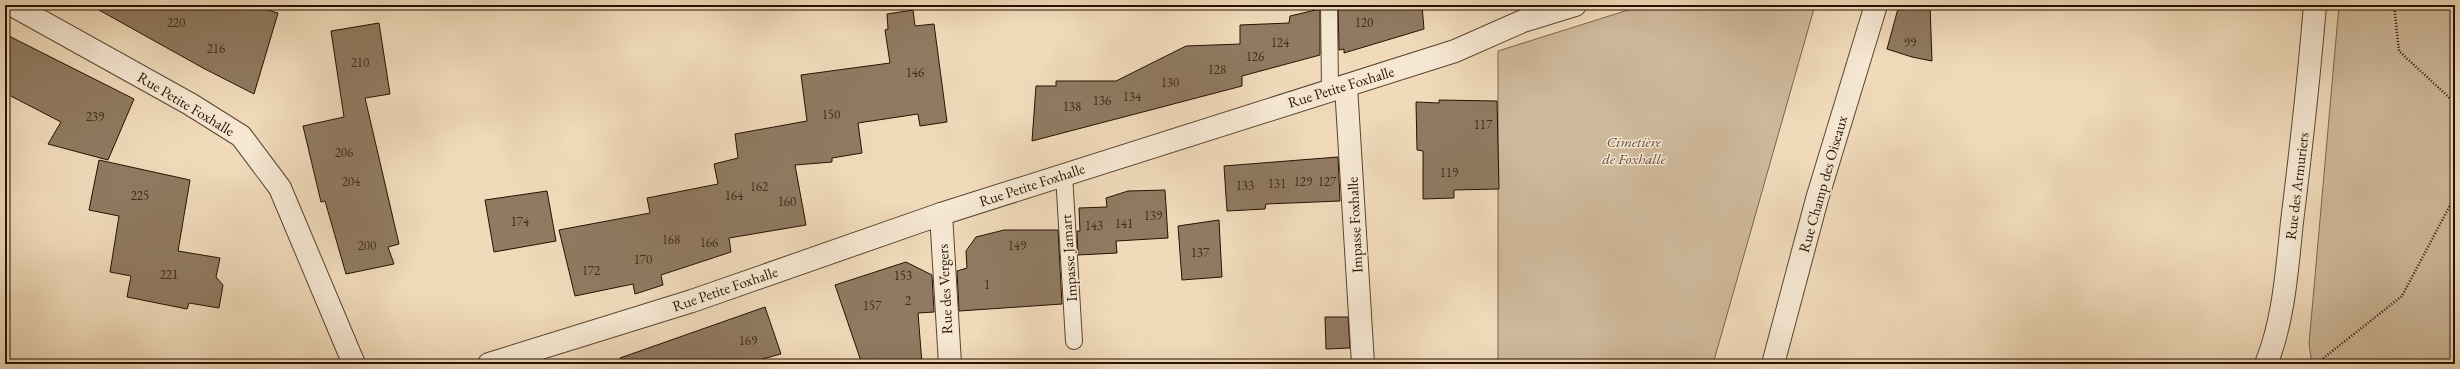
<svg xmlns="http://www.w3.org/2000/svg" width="2460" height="369" viewBox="0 0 2460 369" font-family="'EB Garamond',serif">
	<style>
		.green { fill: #ceb89a; stroke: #7a654d }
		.building { fill: #907a61; stroke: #271200 }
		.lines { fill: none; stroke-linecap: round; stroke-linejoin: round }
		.service-casing { stroke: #59442e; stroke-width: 18 }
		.minor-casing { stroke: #59442e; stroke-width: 24 }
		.path { stroke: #271200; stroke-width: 2.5; stroke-dasharray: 1 2; stroke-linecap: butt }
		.service { stroke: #f5e7d2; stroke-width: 16 }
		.minor { stroke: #f5e7d2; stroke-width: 22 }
		.labels { text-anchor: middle; stroke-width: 3; stroke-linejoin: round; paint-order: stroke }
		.number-label { font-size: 13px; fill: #412c18 }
		.street-label { font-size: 15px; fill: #271200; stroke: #f5e7d2 }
		.park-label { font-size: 15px; font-style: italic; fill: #614c36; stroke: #f5e7d2 }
	</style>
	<rect width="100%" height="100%" fill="#f0daba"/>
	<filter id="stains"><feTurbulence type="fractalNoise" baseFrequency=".005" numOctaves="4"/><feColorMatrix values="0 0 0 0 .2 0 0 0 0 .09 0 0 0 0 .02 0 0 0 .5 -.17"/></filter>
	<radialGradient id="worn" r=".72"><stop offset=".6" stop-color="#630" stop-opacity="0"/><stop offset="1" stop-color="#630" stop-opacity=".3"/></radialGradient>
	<g class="green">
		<polygon points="1644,5 1815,5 1713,364 1498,364 1498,51"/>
		<polygon points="2339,5 2455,5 2455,364 2312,364 2309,344"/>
	</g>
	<g class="building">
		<polygon points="90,5 250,5 278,13 254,94 203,68"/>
		<polygon points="1338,5 1422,5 1424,29 1344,53 1344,49 1339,50"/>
		<polygon points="1899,5 1930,5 1932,61 1912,57 1887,49"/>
		<polygon points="1320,9 1320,55 1242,76 1242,86 1032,141 1036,86 1056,86 1056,81 1116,81 1186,46 1240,44 1240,25 1289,23 1290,16"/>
		<polygon points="913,10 915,26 934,24 947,122 920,126 918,114 858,123 862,153 832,158 832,162 795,165 806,225 729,238 731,252 661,275 663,285 635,294 633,284 575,296 559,230 650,213 647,198 718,184 714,164 738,158 735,134 807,121 801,75 890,63 885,30 888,29 887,14"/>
		<polygon points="379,23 390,94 365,98 399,244 388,247 394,264 346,274 325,201 321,202 303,126 344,117 331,31"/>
		<polygon points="5,34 134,99 108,160 48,144 61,122 5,93"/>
		<polygon points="1439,100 1497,101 1499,189 1454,190 1454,198 1423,199 1423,151 1417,150 1416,102 1439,103"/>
		<polygon points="1338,157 1340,201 1266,204 1265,209 1227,211 1224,166"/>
		<polygon points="99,160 190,180 178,251 220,258 216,277 223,285 219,308 189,303 187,309 127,297 131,276 110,272 119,216 89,210"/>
		<polygon points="1165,190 1168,238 1116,241 1117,253 1078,255 1077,231 1080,231 1079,208 1107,207 1106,198 1128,191"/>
		<polygon points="547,191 556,241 494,252 485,200"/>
		<polygon points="1219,220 1222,277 1182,280 1178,226"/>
		<polygon points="1004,230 1058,230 1062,304 959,311 957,271 967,268 966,251 976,237"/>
		<polygon points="906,262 932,275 934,312 918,313 922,364 862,364 835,285"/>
		<polygon points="765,307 781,354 762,359 763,364 621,364 620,358"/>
		<polygon points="1325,317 1348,317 1350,348 1326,349"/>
	</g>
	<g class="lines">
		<defs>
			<g id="service">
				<polyline points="1329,5 1330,90"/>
				<polyline points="1064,175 1074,341"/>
			</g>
			<g id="minor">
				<polyline points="12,5 190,104 241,136 280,188 354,364"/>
				<polyline points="1346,86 1363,364"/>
				<polyline points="941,214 950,364"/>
				<polyline points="489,364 692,301 941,214 1455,51 1523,21 1575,5"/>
				<polyline points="1773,364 1817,199 1876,5"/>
				<path d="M2266,364C2284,320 2287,269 2292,222C2301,149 2309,77 2315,5"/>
			</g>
		</defs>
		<use href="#service" class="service-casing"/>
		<use href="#minor" class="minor-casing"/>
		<g class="path">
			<polyline points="2394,5 2399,51 2455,103"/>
			<polyline points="2316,364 2402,296 2455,196"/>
		</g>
		<use href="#service" class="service"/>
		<use href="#minor" class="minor"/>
	</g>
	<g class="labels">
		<g class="number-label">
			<text x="176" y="27">220</text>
			<text x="1364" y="27">120</text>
			<text x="1280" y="47">124</text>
			<text x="1910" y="47">99</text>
			<text x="216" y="53">216</text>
			<text x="1255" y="61">126</text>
			<text x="360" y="67">210</text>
			<text x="1217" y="74">128</text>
			<text x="915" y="77">146</text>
			<text x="1170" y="87">130</text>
			<text x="1132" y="101">134</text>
			<text x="1102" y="105">136</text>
			<text x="1072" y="111">138</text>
			<text x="831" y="119">150</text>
			<text x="95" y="121">239</text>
			<text x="1483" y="129">117</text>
			<text x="344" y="157">206</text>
			<text x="1449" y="177">119</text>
			<text x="351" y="186">204</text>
			<text x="1303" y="186">129</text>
			<text x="1327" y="186">127</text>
			<text x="1277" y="188">131</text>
			<text x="1245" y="190">133</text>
			<text x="759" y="191">162</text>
			<text x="140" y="200">225</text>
			<text x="734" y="200">164</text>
			<text x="787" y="206">160</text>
			<text x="1153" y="220">139</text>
			<text x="520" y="226">174</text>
			<text x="1124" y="228">141</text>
			<text x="1094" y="230">143</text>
			<text x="671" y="244">168</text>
			<text x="709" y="247">166</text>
			<text x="367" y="250">200</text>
			<text x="1017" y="250">149</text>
			<text x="1200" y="257">137</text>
			<text x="643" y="264">170</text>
			<text x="591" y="275">172</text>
			<text x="169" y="279">221</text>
			<text x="903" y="280">153</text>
			<text x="987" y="289">1</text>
			<text x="908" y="305">2</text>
			<text x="872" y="310">157</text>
			<text x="748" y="345">169</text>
		</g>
		<g class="street-label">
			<text transform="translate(1341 87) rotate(-17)" y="5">Rue Petite Foxhalle</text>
			<text transform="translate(186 104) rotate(31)" y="5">Rue Petite Foxhalle</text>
			<text transform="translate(1823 184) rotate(-74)" y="5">Rue Champ des Oiseaux</text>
			<text transform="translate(1032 185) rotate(-18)" y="5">Rue Petite Foxhalle</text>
			<text transform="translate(2297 186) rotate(-83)" y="5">Rue des Armuriers</text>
			<text transform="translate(1355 225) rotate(-93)" y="5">Impasse Foxhalle</text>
			<text transform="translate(1069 258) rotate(-94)" y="5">Impasse Jamart</text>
			<text transform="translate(725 289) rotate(-19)" y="5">Rue Petite Foxhalle</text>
			<text transform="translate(945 289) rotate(-93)" y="5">Rue des Vergers</text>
		</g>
		<g class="park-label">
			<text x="1634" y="147">Cimetière<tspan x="1634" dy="17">de Foxhalle</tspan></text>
		</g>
	</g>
	<rect width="2460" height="369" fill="none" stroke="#f0daba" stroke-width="20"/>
	<rect x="6" y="6" width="2448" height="357" fill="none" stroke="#271200" stroke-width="2"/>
	<rect x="10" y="10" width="2440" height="349" fill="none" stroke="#271200"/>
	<rect width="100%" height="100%" filter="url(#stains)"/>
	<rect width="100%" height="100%" fill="url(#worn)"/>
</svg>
